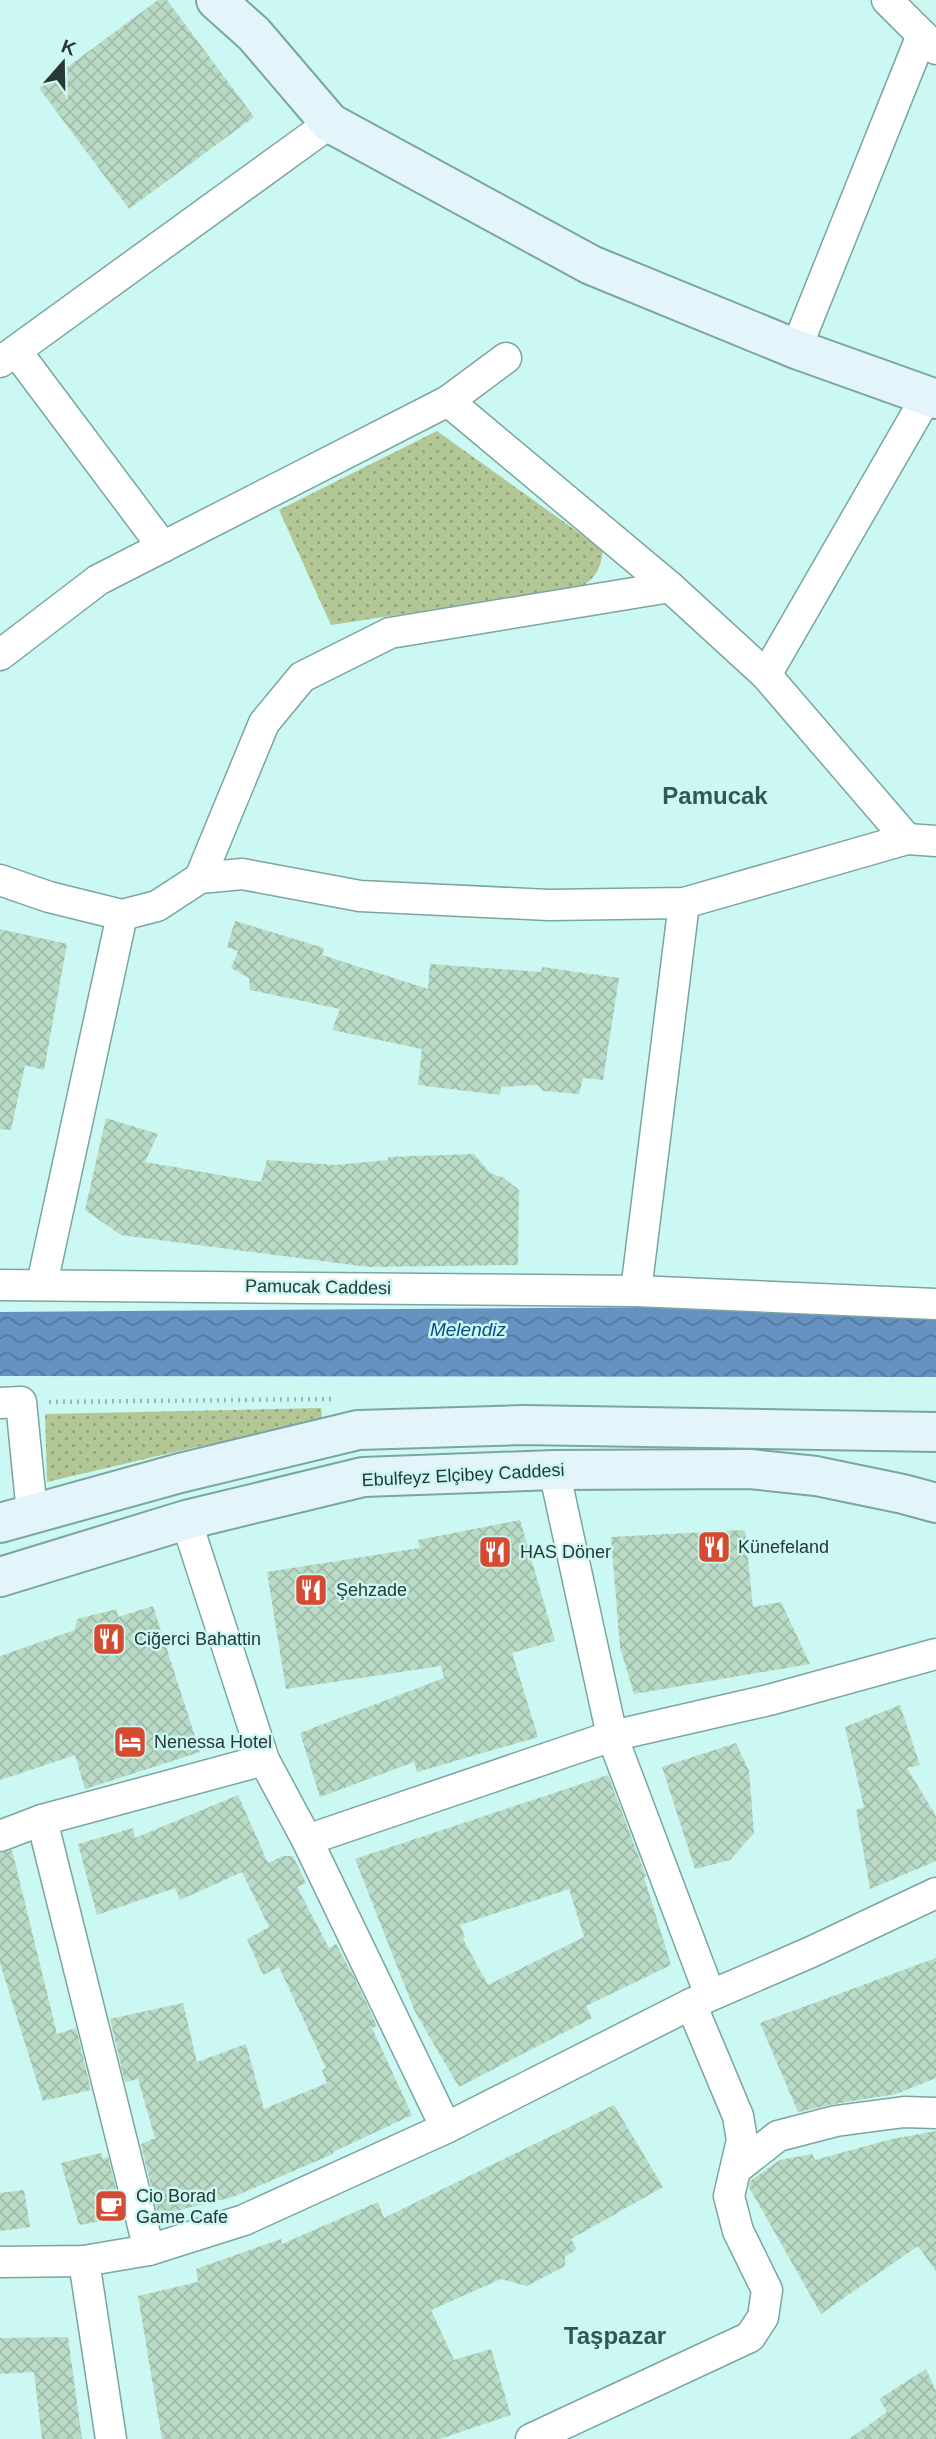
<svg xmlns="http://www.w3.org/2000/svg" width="936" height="2439" viewBox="0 0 936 2439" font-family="Helvetica,sans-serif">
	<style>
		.park { fill: url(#park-dots) }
		.water { fill: url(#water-waves) }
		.building { fill: url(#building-cross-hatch); fill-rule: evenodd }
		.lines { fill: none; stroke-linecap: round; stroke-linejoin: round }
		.street-casing { stroke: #7ba5a1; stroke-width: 33 }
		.secondary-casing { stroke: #7ba5a1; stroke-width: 42 }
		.path { stroke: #96bab6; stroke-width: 4.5; stroke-dasharray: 2 5; stroke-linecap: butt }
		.street { stroke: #fff; stroke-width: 30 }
		.secondary { stroke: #e3f5fb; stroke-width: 38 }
		.labels { text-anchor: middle; stroke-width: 5; stroke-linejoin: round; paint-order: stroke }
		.street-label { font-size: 18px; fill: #273836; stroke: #cbf8f3 }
		.poi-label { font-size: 18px; fill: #273836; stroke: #cbf8f3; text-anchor: start }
		.water-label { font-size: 19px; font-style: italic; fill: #074c88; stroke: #cbf8f3 }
		.district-label { font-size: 24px; font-weight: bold; fill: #305855; stroke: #cbf8f3 }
	</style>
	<defs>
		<pattern id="park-dots" width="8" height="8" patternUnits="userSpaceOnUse" patternTransform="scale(1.75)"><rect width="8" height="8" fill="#b2c795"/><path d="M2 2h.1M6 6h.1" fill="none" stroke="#91a37a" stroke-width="1.8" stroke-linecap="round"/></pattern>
		<pattern id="water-waves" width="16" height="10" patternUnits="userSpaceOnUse" patternTransform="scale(1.75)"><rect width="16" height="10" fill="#6692c2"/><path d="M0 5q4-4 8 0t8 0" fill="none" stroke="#54789e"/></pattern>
		<pattern id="building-cross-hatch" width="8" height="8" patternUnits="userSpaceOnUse" patternTransform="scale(1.75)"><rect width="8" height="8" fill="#b9dac5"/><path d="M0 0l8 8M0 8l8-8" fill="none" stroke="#9fbcaa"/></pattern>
	</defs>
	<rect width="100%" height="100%" fill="#cbf8f3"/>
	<g class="park">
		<path d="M437,431L603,550C601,567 596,578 581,587L331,625L279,510Z"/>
		<polygon points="321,1408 323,1425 196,1447 47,1482 45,1414"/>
	</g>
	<polygon class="water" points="936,1305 936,1377 0,1376 0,1312"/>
	<g class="building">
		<polygon points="158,0 167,0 254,117 129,209 39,88"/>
		<polygon points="235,921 324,948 322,955 428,989 430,964 541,972 542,967 619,978 603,1080 583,1078 579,1094 543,1091 538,1085 501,1087 500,1095 418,1085 422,1049 332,1030 340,1009 250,990 249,978 231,968 238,951 227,947"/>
		<polygon points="0,929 67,944 44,1070 25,1065 11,1130 0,1129"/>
		<polygon points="106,1118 158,1134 145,1162 261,1182 267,1160 335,1165 388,1160 388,1157 474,1154 490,1173 504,1178 519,1190 518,1265 369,1267 121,1235 85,1210"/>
		<polygon points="520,1520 555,1641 512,1653 538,1737 417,1772 414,1762 320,1797 300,1733 444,1678 441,1666 286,1689 267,1572 420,1548 418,1540"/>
		<polygon points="745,1530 753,1607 781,1602 810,1664 634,1694 620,1647 611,1537"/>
		<polygon points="153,1606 200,1752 85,1789 75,1755 0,1780 0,1656 75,1630 77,1619 117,1609 118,1617"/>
		<polygon points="900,1705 920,1765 907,1768 936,1816 936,1861 870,1889 856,1810 864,1807 845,1727"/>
		<polygon points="736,1743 749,1771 754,1833 730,1860 695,1869 662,1767"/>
		<path d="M608,1775L646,1876L644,1877L671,1965L586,2006L592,2018L459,2087L415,2012L355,1859ZM569,1889L584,1937L488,1985L463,1939L465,1937L460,1925Z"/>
		<polygon points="238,1795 268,1863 283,1856 293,1856 306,1883 297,1887 329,1948 336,1944 355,1979 377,2026 372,2028 412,2115 333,2152 333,2154 233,2197 158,2215 141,2144 155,2138 138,2079 125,2082 110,2019 183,2003 197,2062 246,2044 264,2109 327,2083 322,2070 326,2068 279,1967 263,1975 247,1939 269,1927 242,1872 180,1900 175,1888 97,1915 78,1844 133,1828 135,1838"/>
		<polygon points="12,1850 57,2034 76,2028 91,2090 43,2101 0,1963 0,1853"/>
		<polygon points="936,1958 936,2078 896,2094 834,2104 798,2112 760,2023"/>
		<polygon points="614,2105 663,2187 571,2239 577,2249 565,2257 565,2266 527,2286 501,2279 431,2310 454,2360 491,2349 511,2415 440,2439 162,2439 138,2296 198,2282 196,2269 281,2239 282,2244 378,2202 384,2218"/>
		<polygon points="936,2131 936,2271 918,2246 821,2314 749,2187 750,2181 780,2160 812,2154 815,2160 892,2139"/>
		<polygon points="101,2153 103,2159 108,2157 123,2217 79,2225 61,2163"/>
		<polygon points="24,2190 30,2227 0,2231 0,2193"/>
		<polygon points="68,2337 82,2439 42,2439 34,2372 0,2374 0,2338"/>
		<polygon points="926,2369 936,2391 936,2439 849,2439 887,2412 879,2399"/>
	</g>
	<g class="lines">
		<defs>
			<g id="street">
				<polyline points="887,0 936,49"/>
				<polyline points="796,349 922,35"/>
				<polyline points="16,351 163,547"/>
				<polyline points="0,362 330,123"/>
				<polyline points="448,401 670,587 766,675 907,839"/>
				<polyline points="0,655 98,580 448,401 506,358"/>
				<polyline points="766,675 927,396"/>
				<polyline points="200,878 264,723 302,677 390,633 670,587"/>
				<polyline points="0,880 49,897 122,915 157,906 200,878 242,874 360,896 549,905 684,903 907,839 936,841"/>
				<polyline points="42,1284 122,915"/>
				<polyline points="0,1285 636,1291 936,1304"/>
				<polyline points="636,1291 684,903"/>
				<polyline points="0,1403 21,1402 32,1513"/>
				<polyline points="554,1470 612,1736 710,1995"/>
				<polyline points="186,1520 264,1760 307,1840 446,2128"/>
				<polyline points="42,1820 149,2250"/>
				<polyline points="0,1836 42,1820 264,1760"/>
				<polyline points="307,1840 612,1736 769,1700 936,1654"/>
				<polyline points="736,2169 778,2136 836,2121 904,2112 936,2113"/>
				<polyline points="84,2261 111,2439"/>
				<polyline points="0,2262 84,2261 149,2250 244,2220 446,2128 691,2004 811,1952 936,1893"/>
				<polyline points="531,2439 750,2337 763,2317 767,2290 738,2231 729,2196 742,2140 738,2116 691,2004"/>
			</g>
			<g id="secondary">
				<polyline points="216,0 254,34 330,123 591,265 796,349 936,399"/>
				<polyline points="0,1523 180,1473 358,1430 523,1425 936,1432"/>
				<polyline points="0,1577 186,1520 363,1477 554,1470 750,1469 816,1476 903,1494 936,1503"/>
			</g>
		</defs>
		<use href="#street" class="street-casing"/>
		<use href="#secondary" class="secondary-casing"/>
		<polyline class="path" points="49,1402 331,1399"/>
		<use href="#street" class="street"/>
		<use href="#secondary" class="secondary"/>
	</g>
	<defs>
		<symbol id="restaurant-square" viewBox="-11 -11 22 22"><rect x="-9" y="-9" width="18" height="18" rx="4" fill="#d54a30" stroke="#cbf8f3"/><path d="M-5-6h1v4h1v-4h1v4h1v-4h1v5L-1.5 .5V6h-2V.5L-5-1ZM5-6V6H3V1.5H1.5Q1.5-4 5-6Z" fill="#fff"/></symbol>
		<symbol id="hotel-square" viewBox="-11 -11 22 22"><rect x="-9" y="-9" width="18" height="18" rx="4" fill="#d54a30" stroke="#cbf8f3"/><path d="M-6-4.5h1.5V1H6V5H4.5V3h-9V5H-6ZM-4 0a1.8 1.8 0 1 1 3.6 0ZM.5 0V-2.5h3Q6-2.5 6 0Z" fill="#fff"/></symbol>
		<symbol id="cafe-square" viewBox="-11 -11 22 22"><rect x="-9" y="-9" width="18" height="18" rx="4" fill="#d54a30" stroke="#cbf8f3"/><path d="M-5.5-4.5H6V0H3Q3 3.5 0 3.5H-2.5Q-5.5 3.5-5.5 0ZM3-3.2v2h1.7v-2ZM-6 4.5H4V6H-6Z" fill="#fff"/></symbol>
	</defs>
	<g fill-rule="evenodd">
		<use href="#restaurant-square" x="695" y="1528" width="38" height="38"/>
		<use href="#restaurant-square" x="476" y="1533" width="38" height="38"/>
		<use href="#restaurant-square" x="292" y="1571" width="38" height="38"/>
		<use href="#restaurant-square" x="90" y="1620" width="38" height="38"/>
		<use href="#hotel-square" x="111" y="1723" width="38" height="38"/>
		<use href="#cafe-square" x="92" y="2187" width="38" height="38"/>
	</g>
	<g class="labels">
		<g class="street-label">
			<text transform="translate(318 1287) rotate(1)" y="6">Pamucak Caddesi</text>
			<text transform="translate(463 1475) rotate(-3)" y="6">Ebulfeyz Elçibey Caddesi</text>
		</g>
		<g class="poi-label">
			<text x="738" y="1553">Künefeland</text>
			<text x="520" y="1558">HAS Döner</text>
			<text x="336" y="1596">Şehzade</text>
			<text x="134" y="1645">Ciğerci Bahattin</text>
			<text x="154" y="1748">Nenessa Hotel</text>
			<text x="136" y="2202">Cio Borad<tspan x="136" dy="21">Game Cafe</tspan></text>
		</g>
		<g class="water-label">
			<text x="468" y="1336">Melendiz</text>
		</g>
		<g class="district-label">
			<text x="715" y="804">Pamucak</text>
			<text x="615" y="2344">Taşpazar</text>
		</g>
	</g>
	<g transform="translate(63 63) rotate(20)" stroke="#cbf8f3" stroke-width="5" paint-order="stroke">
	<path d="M0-5L12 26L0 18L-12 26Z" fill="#273836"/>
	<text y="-10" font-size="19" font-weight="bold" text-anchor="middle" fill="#273836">K</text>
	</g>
</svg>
